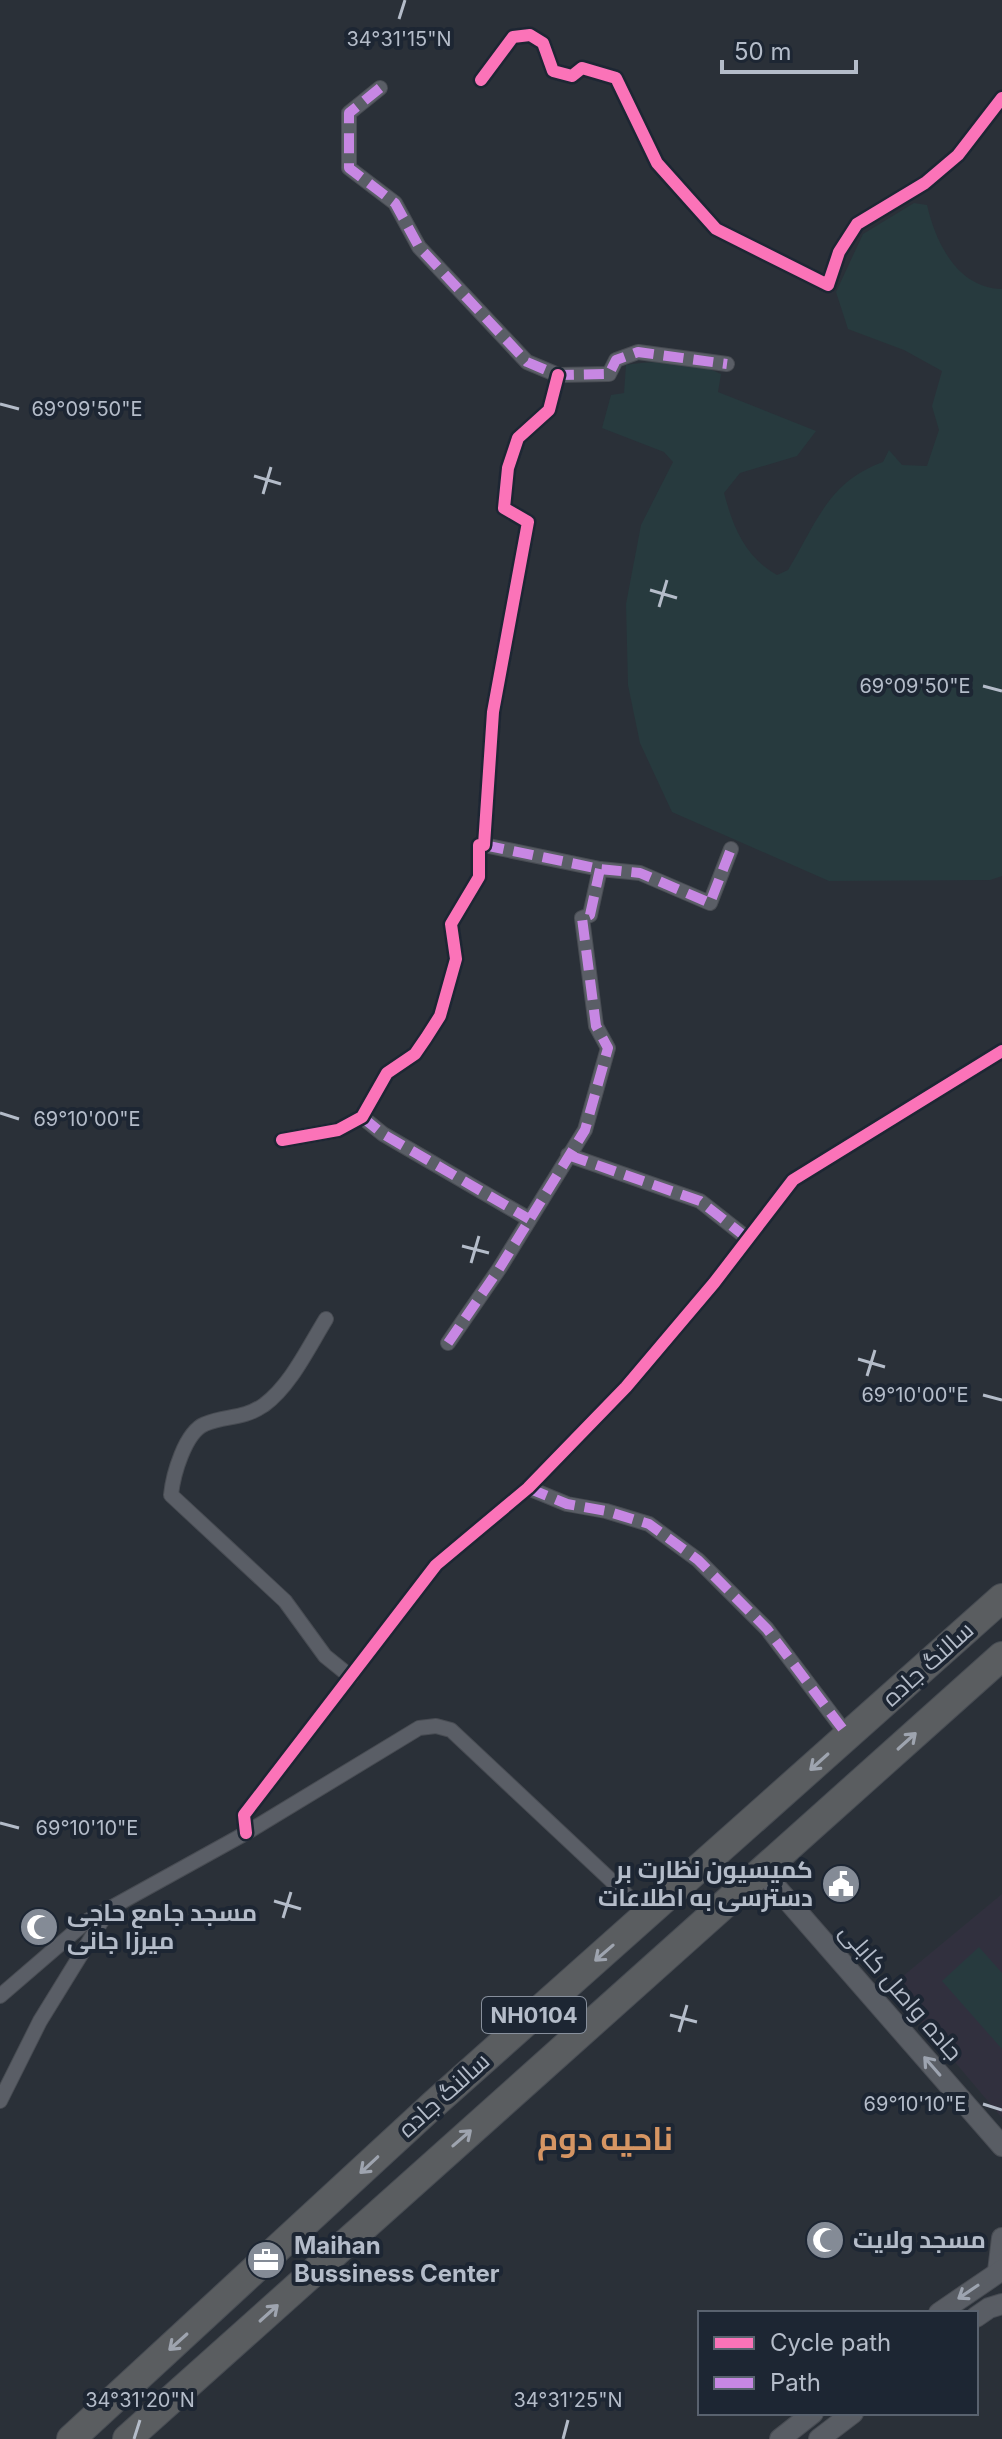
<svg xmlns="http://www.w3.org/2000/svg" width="1002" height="2439" viewBox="0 0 1002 2439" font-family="Inter,Cairo,sans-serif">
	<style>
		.medical { fill: #31303e }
		.green { fill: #273a3e }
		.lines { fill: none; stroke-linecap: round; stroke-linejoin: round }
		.street-casing { stroke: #484c53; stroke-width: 16 }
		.secondary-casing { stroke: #484c53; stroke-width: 22 }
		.highway-casing { stroke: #474c53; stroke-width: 30 }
		.street { stroke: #5a5e66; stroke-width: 14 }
		.secondary { stroke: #595d64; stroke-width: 20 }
		.highway { stroke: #5a5d60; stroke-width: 28 }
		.quiet { stroke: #c787e3; stroke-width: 10; stroke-dasharray: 20 10; stroke-linecap: butt }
		.cycleway-casing { stroke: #1d2633; stroke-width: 17 }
		.cycleway { stroke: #fb73b8; stroke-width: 12 }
		.oneway { stroke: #9ea4af }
		.oneway2 { stroke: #9da4b0 }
		.ticks { fill: none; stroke: #b4bcc9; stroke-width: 3 }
		.labels { text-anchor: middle; stroke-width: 8; stroke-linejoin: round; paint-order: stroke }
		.shield { fill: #1d2633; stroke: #878f9c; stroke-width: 2 }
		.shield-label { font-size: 22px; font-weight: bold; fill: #b4bcc9 }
		.street-label { font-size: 24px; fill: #b4bcc9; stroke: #1d2633 }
		.poi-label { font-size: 24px; font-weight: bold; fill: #b4bcc9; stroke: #1d2633; text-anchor: start }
		.district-label { font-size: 32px; font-weight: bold; fill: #d59563; stroke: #1d2633 }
		.ticks-label { font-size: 20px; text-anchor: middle; fill: #b4bcc9; stroke: #1d2633; stroke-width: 8; stroke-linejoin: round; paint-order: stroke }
	</style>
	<rect width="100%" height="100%" fill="#2a3038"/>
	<polygon class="medical" points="1002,1894 1002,2118 891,1986"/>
	<g class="green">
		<path d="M914,203L927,205C936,243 957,288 1002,289V876L990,880L829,881L672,812L640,743L628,685L626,604L641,525L673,462L664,452L602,428L611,395L624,393L626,365C655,360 694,360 721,374L718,392L816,431L797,456L740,473L724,493C733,527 745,557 777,575L788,570C817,522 828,482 883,462L889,450L902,465L927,466L939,430L932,406L942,371L904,350L848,329L836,292L863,234Z"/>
		<polygon points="979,1947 1002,1973 1002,2049 942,1981"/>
	</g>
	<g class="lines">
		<defs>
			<g id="street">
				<polyline points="481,80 513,37 530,35 543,43 553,71 572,76 582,68 616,78 657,163 716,229 828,285 839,252 857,224 925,183 958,155 1002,98"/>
				<polyline points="380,88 349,113 349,168 395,203 419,247 527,362 558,375 609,374 616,360 638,352 727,364"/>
				<polyline points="484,845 600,869 640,873 710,903 731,849"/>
				<polyline points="362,1117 383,1134 529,1219"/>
				<polyline points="282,1140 338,1130 362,1117 387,1073 415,1054 426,1038 440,1016 456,959 451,924 479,877 479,845 484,845 493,712 528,522 504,508 508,468 518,438 549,410 558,375"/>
				<polyline points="568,1155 700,1201 747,1238"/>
				<path d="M326,1319C308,1348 291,1385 264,1405C242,1420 226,1415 205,1424C185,1432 173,1475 171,1495L285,1601L325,1656L351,1677"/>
				<polyline points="448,1343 499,1269 585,1130 608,1048 596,1026 582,918 590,915 600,869"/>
				<polyline points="528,1488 567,1504 606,1511 649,1524 698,1560 767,1629 848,1736"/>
				<polyline points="246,1833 244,1815 436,1565 528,1488 626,1387 714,1283 793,1180 1002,1051"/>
				<polyline points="0,1996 87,1921 246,1833 419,1728 436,1726 451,1730 648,1915"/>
				<polyline points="0,2101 40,2021 109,1909"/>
			</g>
			<g id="secondary">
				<polyline points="762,1871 1002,2146"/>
				<polyline points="998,2271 1002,2238"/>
				<polyline points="939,2313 1002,2270"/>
				<polyline points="976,2317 989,2308 1002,2304"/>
				<polyline points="780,2439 813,2413"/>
				<polyline points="819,2439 853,2413"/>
			</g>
			<g id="highway">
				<polyline points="71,2439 434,2104 1002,1598"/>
				<polyline points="127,2439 1002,1656"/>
			</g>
		</defs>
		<use href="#street" class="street-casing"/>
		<use href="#secondary" class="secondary-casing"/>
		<use href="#highway" class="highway-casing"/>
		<use href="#street" class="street"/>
		<use href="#secondary" class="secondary"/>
		<use href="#highway" class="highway"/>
		<g class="quiet">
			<polyline points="380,88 349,113 349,168 395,203 419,247 527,362 558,375 609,374 616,360 638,352 727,364"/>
			<polyline points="484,845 600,869 640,873 710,903 731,849"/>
			<polyline points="362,1117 383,1134 529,1219"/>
			<polyline points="568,1155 700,1201 747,1238"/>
			<polyline points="448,1343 499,1269 585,1130 608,1048 596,1026 582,918 590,915 600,869"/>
			<polyline points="528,1488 567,1504 606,1511 649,1524 698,1560 767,1629 848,1736"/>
		</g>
		<defs>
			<g id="cycleway">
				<polyline points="481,80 513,37 530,35 543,43 553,71 572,76 582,68 616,78 657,163 716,229 828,285 839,252 857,224 925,183 958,155 1002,98"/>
				<polyline points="282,1140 338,1130 362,1117 387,1073 415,1054 426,1038 440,1016 456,959 451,924 479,877 479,845 484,845 493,712 528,522 504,508 508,468 518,438 549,410 558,375"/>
				<polyline points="246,1833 244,1815 436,1565 528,1488 626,1387 714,1283 793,1180 1002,1051"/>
			</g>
		</defs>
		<use href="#cycleway" class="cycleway-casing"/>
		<use href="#cycleway" class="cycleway"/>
	</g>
	<defs><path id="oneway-shaft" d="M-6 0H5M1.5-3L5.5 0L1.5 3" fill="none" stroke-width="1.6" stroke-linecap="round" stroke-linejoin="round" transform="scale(2)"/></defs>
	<g class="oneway">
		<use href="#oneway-shaft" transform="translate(907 1741) rotate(-42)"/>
		<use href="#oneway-shaft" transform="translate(819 1762) rotate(138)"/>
		<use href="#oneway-shaft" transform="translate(604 1953) rotate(139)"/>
		<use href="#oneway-shaft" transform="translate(462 2138) rotate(-41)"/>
		<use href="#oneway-shaft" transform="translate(369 2165) rotate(137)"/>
		<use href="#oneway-shaft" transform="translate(269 2313) rotate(-42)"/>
		<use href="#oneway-shaft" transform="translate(178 2342) rotate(138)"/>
	</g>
	<g class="oneway2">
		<use href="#oneway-shaft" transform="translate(932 2066) rotate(-131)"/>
		<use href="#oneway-shaft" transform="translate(968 2292) rotate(146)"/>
	</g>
	<path class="ticks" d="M399,19L405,0M0,404L19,409M254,476L281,484M263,494L271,467M650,590L677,598M659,607L667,580M983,686L1002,691M0,1113L19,1119M462,1246L489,1253M471,1263L479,1236M858,1359L885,1367M867,1376L875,1350M983,1395L1002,1400M0,1823L19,1828M274,1901L301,1909M283,1918L291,1892M670,2015L697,2022M679,2032L687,2005M983,2104L1002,2110M134,2439L140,2420M563,2439L568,2420"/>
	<defs>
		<symbol id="civic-disc" viewBox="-11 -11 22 22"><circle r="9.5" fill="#848b96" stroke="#1d2633"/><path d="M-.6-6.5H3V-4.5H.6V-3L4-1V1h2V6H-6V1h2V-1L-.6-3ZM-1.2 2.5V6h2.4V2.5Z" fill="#fff"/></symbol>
		<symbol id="mosque-disc" viewBox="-11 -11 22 22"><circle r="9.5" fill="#848b96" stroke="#1d2633"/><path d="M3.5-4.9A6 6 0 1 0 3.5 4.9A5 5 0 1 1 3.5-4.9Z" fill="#fff"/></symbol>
		<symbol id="office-disc" viewBox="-11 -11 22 22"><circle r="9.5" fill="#848b96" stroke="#1d2633"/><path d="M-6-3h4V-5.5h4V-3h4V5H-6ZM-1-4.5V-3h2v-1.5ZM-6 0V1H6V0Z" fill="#fff"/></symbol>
	</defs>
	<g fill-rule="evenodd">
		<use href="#civic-disc" x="819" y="1862" width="44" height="44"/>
		<use href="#mosque-disc" x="17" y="1905" width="44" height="44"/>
		<use href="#mosque-disc" x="803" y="2218" width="44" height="44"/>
		<use href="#office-disc" x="244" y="2238" width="44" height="44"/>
	</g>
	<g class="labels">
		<rect class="shield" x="482" y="1997" width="104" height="36" rx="6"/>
		<g class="shield-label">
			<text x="534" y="2023">NH0104</text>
		</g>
		<g class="street-label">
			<text transform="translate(928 1664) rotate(-42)" y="8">سالنگ جاده</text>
			<text transform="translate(901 1992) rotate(49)" y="8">جاده واصل کابلی</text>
			<text transform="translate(444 2095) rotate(-42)" y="8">سالنگ جاده</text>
		</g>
		<g class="poi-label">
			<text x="813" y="1878" text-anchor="end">کمیسیون نظارت بر<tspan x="813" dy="28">دسترسی به اطلاعات</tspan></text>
			<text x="67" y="1921">مسجد جامع حاجی<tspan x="67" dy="28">میرزا جانی</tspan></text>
			<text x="853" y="2248">مسجد ولایت</text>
			<text x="294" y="2254">Maihan<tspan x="294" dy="28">Bussiness Center</tspan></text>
		</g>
		<g class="district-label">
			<text x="605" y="2150">ناحیه دوم</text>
		</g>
	</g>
	<g class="ticks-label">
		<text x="399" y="46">34°31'15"N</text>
		<text x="87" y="416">69°09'50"E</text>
		<text x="915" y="693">69°09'50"E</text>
		<text x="87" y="1126">69°10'00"E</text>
		<text x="915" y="1402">69°10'00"E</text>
		<text x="87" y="1835">69°10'10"E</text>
		<text x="915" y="2111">69°10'10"E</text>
		<text x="140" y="2407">34°31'20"N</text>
		<text x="568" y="2407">34°31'25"N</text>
	</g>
	<rect x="698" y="2311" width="280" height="104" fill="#1d2633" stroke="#59626f" stroke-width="2"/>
	<rect x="714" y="2337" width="40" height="12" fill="#fb73b8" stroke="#59626f" stroke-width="2"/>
	<text x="770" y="2351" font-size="24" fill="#b4bcc9">Cycle path</text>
	<rect x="714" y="2377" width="40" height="12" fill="#c787e3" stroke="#59626f" stroke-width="2"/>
	<text x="770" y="2391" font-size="24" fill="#b4bcc9">Path</text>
	<path d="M722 60v12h134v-12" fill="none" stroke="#b4bcc9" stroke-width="4"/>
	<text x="734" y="60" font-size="24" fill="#b4bcc9" stroke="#1d2633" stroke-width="6" paint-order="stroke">50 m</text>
</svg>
